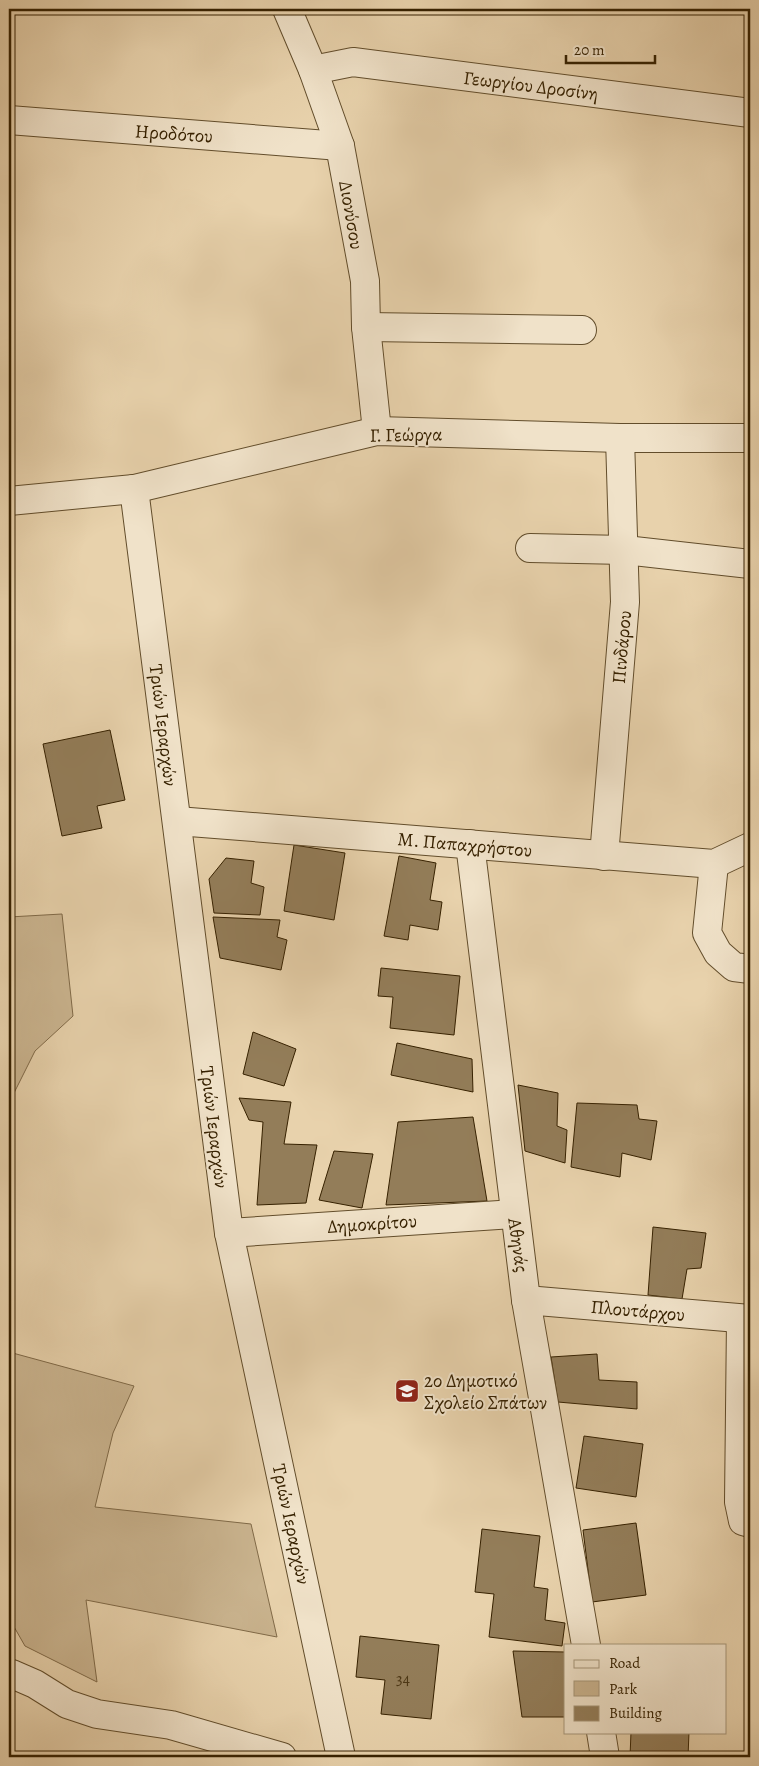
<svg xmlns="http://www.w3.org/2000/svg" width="759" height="1766" viewBox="0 0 759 1766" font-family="Alegreya,serif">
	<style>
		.green { fill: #cab48f; stroke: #806a48 }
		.building { fill: #937d59; stroke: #362100 }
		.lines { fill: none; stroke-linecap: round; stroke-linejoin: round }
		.minor-casing { stroke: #624d2b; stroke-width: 30 }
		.minor { stroke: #f0e2c9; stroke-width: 28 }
		.labels { text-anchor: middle; stroke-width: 4; stroke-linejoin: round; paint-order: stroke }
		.number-label { font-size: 16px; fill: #4d3816 }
		.street-label { font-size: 19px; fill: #362100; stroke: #f0e2c9 }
		.poi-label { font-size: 19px; fill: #362100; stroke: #f0e2c9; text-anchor: start }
	</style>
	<rect width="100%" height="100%" fill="#e8d2ac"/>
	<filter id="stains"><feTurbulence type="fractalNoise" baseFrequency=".004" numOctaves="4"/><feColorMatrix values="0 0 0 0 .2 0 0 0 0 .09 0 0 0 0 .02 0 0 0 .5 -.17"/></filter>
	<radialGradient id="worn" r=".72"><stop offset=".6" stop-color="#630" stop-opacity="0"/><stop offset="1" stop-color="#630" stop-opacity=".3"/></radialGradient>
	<g class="green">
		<polygon points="62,914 73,1016 35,1051 9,1103 9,917"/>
		<polygon points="9,1352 134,1386 113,1433 95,1507 251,1524 277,1637 86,1600 97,1682 25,1646 9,1618"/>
	</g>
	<g class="building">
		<polygon points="110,730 125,800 97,806 102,828 62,836 43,744"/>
		<polygon points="294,845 345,853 334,920 284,911"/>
		<polygon points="399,856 436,863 430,900 442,902 438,930 410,925 408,940 384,936"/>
		<polygon points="226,858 254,861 251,883 264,887 260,915 214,913 209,879"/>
		<polygon points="213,917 280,920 277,937 287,940 281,970 220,958"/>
		<polygon points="381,968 460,976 454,1035 390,1028 393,997 378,996"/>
		<polygon points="253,1032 296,1049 284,1086 243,1074"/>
		<polygon points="397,1043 472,1059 473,1092 391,1075"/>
		<polygon points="518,1085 558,1093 557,1126 567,1130 565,1163 525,1151"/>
		<polygon points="239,1098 291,1102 284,1144 317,1145 306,1203 257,1205 263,1122 249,1120"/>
		<polygon points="577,1103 637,1105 639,1119 657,1121 651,1160 622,1153 620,1177 571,1167"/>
		<polygon points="473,1117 487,1201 386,1205 398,1122"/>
		<polygon points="334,1151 373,1154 362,1208 319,1200"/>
		<polygon points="653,1227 706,1233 701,1268 687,1269 682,1299 648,1295"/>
		<polygon points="597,1354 599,1380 637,1382 637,1409 558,1402 551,1357"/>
		<polygon points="584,1436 643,1444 636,1497 576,1488"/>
		<polygon points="636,1523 646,1595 592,1602 583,1530"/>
		<polygon points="482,1529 540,1536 534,1587 548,1589 545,1620 565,1623 562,1646 489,1637 494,1594 475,1592"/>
		<polygon points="360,1636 439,1645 431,1719 381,1714 385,1680 356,1677"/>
		<polygon points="513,1651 565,1652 565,1717 522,1717"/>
		<polygon points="631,1732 689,1732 688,1757 630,1757"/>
	</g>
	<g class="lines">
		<defs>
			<g id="minor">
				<polyline points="287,9 313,70 340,146 365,281 366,327 377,431"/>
				<polyline points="313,70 353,62 750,113"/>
				<polyline points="9,120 340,146"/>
				<polyline points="366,327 582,330"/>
				<polyline points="134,489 229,1233 341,1757"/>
				<polyline points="9,501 134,489 377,431 620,438 750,438"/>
				<polyline points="530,548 625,550 750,564"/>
				<polyline points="177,821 714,864 750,847"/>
				<polyline points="470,844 526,1300 586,1645"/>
				<polyline points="604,856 625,602 620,438"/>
				<polyline points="714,864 707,933 718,953 734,967 750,969"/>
				<polyline points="229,1233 515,1214"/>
				<polyline points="526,1300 750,1319"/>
				<polyline points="741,1319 739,1502 743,1521 750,1523"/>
				<polyline points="12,1674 35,1684 67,1704 97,1714 171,1725 282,1757"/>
				<polyline points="601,1732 605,1757"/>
			</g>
		</defs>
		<use href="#minor" class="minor-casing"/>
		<use href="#minor" class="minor"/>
	</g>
	<defs>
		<symbol id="school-square" viewBox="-11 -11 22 22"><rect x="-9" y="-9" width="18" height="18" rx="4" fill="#8f2418" stroke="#f0e2c9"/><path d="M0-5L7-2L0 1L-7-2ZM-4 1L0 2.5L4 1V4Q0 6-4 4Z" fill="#fff"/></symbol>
	</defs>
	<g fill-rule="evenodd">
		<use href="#school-square" x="393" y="1377" width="28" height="28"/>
	</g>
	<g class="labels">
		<g class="number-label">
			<text x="403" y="1684">34</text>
		</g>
		<g class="street-label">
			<text transform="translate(531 85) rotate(7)" y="7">Γεωργίου Δροσίνη</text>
			<text transform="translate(174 133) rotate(4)" y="7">Ηροδότου</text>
			<text transform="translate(352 215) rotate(80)" y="7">Διονύσου</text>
			<text transform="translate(406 434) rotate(-1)" y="7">Γ. Γεώργα</text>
			<text transform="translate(621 647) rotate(-85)" y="7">Πινδάρου</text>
			<text transform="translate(164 725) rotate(83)" y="7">Τριών Ιεραρχών</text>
			<text transform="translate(465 844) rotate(5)" y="7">Μ. Παπαχρήστου</text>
			<text transform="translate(215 1127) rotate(83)" y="7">Τριών Ιεραρχών</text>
			<text transform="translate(372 1223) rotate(-4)" y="7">Δημοκρίτου</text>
			<text transform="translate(519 1245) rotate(82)" y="7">Αθηνάς</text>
			<text transform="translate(638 1310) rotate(5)" y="7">Πλουτάρχου</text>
			<text transform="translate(292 1524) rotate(78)" y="7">Τριών Ιεραρχών</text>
		</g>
		<g class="poi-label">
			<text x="424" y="1387">2ο Δημοτικό<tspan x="424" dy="22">Σχολείο Σπάτων</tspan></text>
		</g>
	</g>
	<rect width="759" height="1766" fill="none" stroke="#e8d2ac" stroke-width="30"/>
	<rect x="10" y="10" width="739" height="1746" fill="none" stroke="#362100" stroke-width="2.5"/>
	<rect x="15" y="15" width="729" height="1736" fill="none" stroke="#362100"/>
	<rect x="564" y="1644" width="162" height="90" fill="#f0e2c9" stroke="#a69579"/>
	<rect x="574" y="1660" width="25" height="8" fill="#f0e2c9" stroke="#a69579"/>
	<text x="609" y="1668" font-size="15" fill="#362100">Road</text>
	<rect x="574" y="1681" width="25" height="15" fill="#cab48f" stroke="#a69579"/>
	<text x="609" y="1694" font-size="15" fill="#362100">Park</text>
	<rect x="574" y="1706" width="25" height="15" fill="#937d59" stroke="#a69579"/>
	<text x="609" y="1718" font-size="15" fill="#362100">Building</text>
	<path d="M566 55v8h89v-8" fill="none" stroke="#362100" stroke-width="2.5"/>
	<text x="574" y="55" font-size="15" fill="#362100" stroke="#f0e2c9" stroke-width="4" paint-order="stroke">20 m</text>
	<rect width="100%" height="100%" filter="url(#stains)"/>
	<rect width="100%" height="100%" fill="url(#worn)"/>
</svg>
